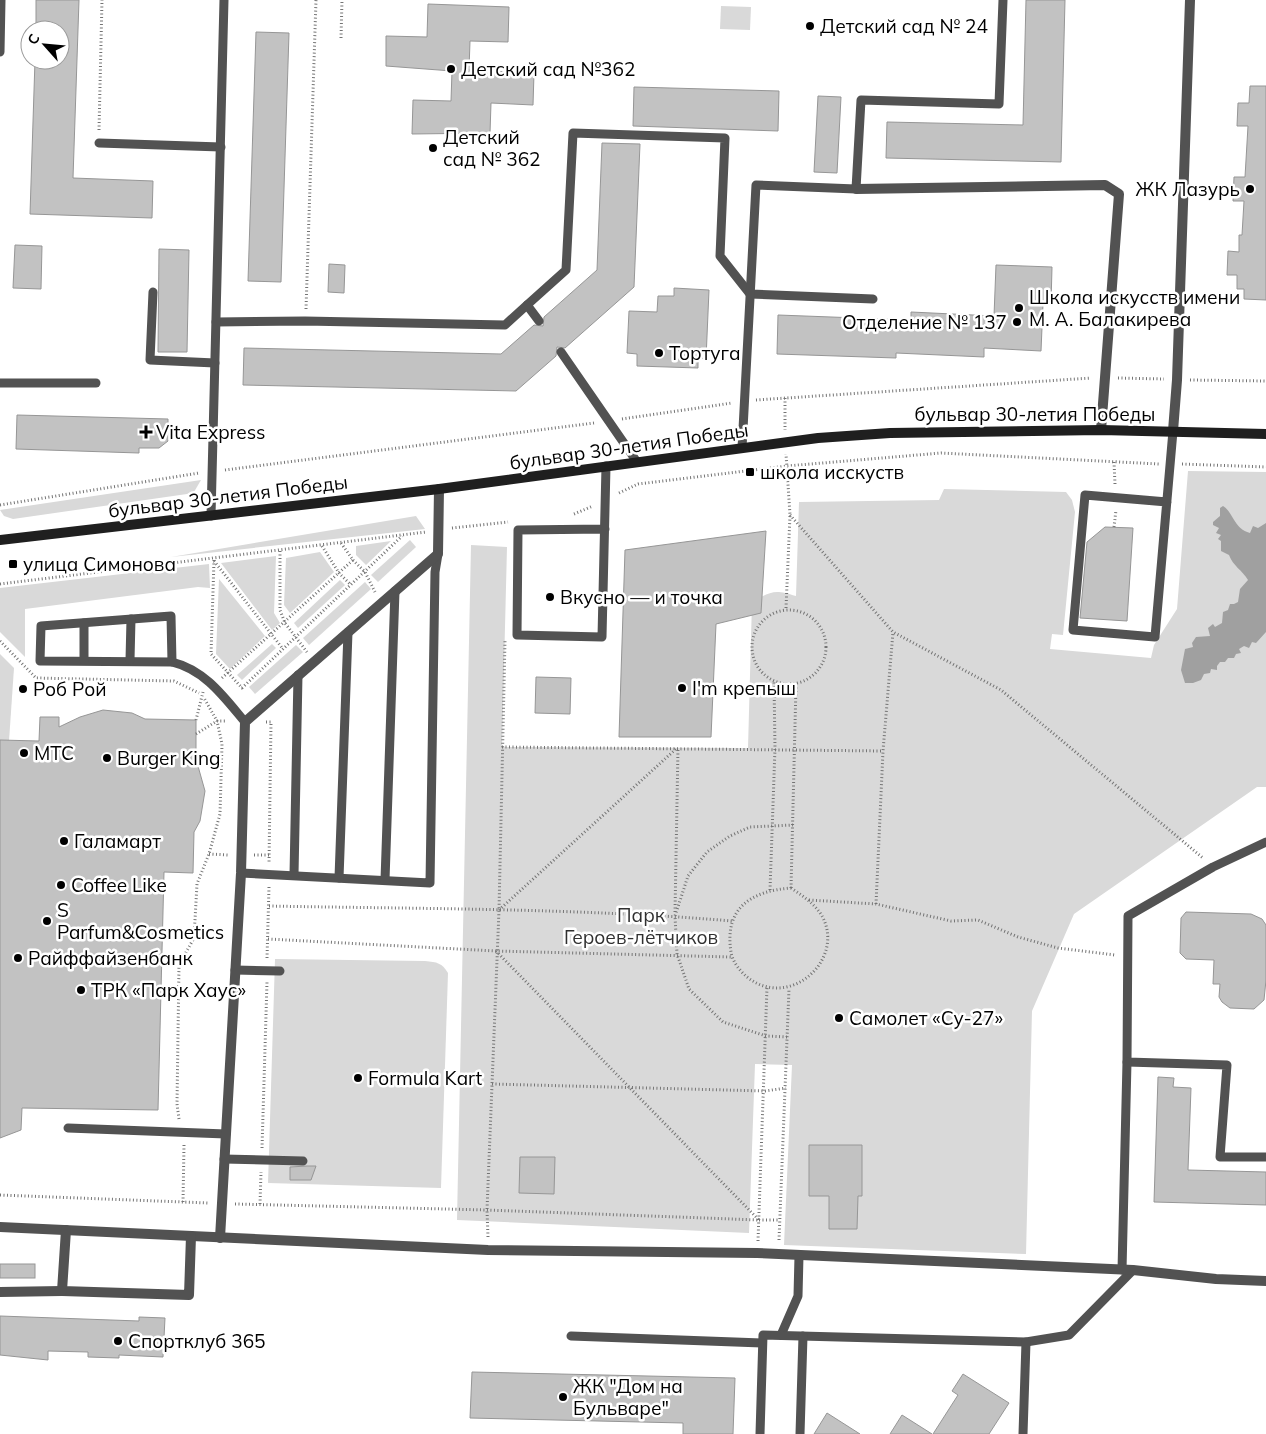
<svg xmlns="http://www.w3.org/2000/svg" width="1266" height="1434" viewBox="0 0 1266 1434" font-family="Mulish,sans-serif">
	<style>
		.green { fill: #d9d9d9 }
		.water { fill: #a0a0a0 }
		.building { fill: #c2c2c2; stroke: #969696 }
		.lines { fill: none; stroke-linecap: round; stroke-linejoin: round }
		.path { stroke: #747474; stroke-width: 3; stroke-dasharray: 1 2.5; stroke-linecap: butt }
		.service { stroke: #525252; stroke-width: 9 }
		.minor { stroke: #525252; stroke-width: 10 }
		.secondary { stroke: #1f1f1f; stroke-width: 10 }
		.poi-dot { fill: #000; stroke: #fff; stroke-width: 2 }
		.labels { text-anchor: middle; stroke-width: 5; stroke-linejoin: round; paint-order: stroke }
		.poi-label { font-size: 19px; fill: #000; stroke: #fff; text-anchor: start }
		.street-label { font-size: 19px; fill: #000; stroke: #fff }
		.park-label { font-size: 19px; fill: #303030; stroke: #fff }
	</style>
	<rect width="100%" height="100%" fill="#fff"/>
	<g class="green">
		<polygon points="721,6 751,7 750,30 720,29"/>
		<path d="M1188,471L1266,472V787H1257L1074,914L1032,1011L1026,1254L784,1245L792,1065L755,1064L749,1233L457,1220L471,545L507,547L502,747L748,748L752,602C772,591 774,589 796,596L799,502L939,500L944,489L1066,492L1072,500L1075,512L1063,635L1052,634L1050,649L1151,658L1154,645L1177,609Z"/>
		<polygon points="201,480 194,492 187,494 13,519 4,516 0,510"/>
		<polygon points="416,516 425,529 171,557"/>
		<polygon points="410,540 416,547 378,582 371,575"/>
		<polygon points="391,541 366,565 356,555 356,546"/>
		<polygon points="320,552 334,572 290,613 284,605 286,558"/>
		<polygon points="276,556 274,613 280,623 272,630 221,563"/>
		<polygon points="209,564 210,588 198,587 25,609 25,657 0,632 0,588"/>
		<polygon points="219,579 265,636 230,669 216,654"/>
		<polygon points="340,580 345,585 298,628 294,623"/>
		<polygon points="365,582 371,589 309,645 303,638"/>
		<polygon points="272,644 276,648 242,680 237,675"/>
		<polygon points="296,645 303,652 255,694 249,687"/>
		<polygon points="0,654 14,668 9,741 0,740"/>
		<path d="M275,959L425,961C437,962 442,963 448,973L441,1188L268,1183Z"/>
	</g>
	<path class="water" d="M1223,506C1234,513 1233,528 1250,533L1253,526L1258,528L1266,523V632L1256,643L1252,642L1249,648L1244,646L1239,649L1241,653L1236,654L1234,658H1228L1225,662H1220L1217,666V670L1211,669L1210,673L1204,674L1201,680L1193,683H1185L1181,670L1185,649L1193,647L1192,643L1196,637L1210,636L1208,628L1213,624L1215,627L1222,623L1223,612L1228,610L1230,604H1234L1238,602L1240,589L1248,580C1242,570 1233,566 1229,555L1221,551V541L1218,539L1221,535L1216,533L1219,528L1213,525V522L1220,516V508Z"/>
	<g class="building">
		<polygon points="36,0 79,0 73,178 153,181 152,218 30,214 35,60 60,60 60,30 36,30"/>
		<polygon points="1026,0 1065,0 1061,162 886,158 887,122 1023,125"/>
		<polygon points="428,4 509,7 508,42 470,41 469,70 534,73 533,105 491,103 490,133 412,134 413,100 451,101 452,71 386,66 386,36 427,37"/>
		<polygon points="256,32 289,33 281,282 248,281"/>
		<polygon points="1250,86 1266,86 1266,300 1244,299 1244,289 1237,289 1237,275 1227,275 1228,251 1239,252 1239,235 1242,235 1244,201 1233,201 1234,177 1245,177 1248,126 1237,126 1238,103 1249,103"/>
		<polygon points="634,87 779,91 778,131 633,126"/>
		<polygon points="818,96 841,97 837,173 814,172"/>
		<polygon points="602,143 640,144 634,287 565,348 557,347 556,356 516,391 243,385 244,348 501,354 534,325 543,326 544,317 597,270"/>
		<polygon points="15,245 42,246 41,289 13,288"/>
		<polygon points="159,249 189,250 187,352 158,352"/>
		<polygon points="329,264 345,265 344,293 328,292"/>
		<polygon points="996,265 1052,267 1051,304 1043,304 1041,351 984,348 984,357 896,353 896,358 777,354 778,315 911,320 911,312 994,316"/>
		<polygon points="674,288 709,290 706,359 698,358 698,368 637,366 637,354 627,353 629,311 657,312 658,296 674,296"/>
		<polygon points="17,415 168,419 168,441 159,448 139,448 139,453 16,449"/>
		<polygon points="1105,527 1133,528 1127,621 1080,618 1087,542"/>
		<polygon points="766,531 761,613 716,624 711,737 619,737 625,550"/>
		<polygon points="536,677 571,678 570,714 535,713"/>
		<polygon points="103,710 132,713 145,719 196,720 196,759 205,791 200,821 194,832 193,873 164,872 158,1110 22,1108 21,1130 0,1138 0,740 39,741 40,717 59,717 59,727 80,717"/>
		<polygon points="1186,912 1251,914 1262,919 1266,925 1266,980 1264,1000 1254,1009 1230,1008 1222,1002 1219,997 1220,984 1213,984 1214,960 1186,959 1180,953 1181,918"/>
		<polygon points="1158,1077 1174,1078 1173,1087 1191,1088 1188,1170 1266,1172 1266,1205 1154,1202"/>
		<polygon points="809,1145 862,1145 862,1196 858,1196 857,1229 829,1229 829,1196 809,1196"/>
		<polygon points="520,1157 555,1157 554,1194 519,1193"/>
		<polygon points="307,1166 316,1166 311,1180 290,1180 290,1167"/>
		<rect x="0" y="1264" width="35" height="14"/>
		<polygon points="0,1316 139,1321 139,1317 165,1318 163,1357 119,1355 119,1358 88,1357 88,1352 48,1351 48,1360 0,1355"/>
		<polygon points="472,1372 735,1378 733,1434 683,1434 683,1423 470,1418"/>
		<polygon points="963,1374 1009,1403 989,1434 933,1434 958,1395 952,1391"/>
		<polygon points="827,1413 860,1434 814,1434"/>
		<polygon points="902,1415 932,1434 890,1434"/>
	</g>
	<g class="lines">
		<g class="path">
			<polyline points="341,38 342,0"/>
			<polyline points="99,130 102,0"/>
			<polyline points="306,309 316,0"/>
			<polyline points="1118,378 1164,379"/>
			<polyline points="1190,380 1266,381"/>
			<polyline points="785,398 785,430"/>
			<polyline points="756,400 1091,378"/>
			<polyline points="622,419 732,403"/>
			<polyline points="1114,462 1115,484"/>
			<polyline points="1182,464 1266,467"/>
			<polyline points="225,470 594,423"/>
			<polyline points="619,493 638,484 787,466 941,453 1159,464"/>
			<polyline points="0,505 199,473"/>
			<polyline points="574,514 593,506"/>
			<polyline points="790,515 893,632 1001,690 1203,858"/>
			<polyline points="1114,527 1116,510"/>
			<polyline points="452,528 508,522"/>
			<polyline points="322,546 339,573 351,585"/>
			<polyline points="280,551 280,610 285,623 307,652"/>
			<polyline points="214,560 211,654 242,688 402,536"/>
			<polyline points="353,560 365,572 375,592"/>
			<polyline points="214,561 283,649"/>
			<polyline points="0,584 426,532"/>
			<polyline points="786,608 790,515 786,454"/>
			<circle cx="789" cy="647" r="37"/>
			<polyline points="0,641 36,678 174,681 199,693"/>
			<polyline points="222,678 353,560 341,543"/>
			<polyline points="196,720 203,692"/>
			<polyline points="266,722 271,722 269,863"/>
			<polyline points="196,734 217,721 227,721"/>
			<polyline points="502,747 883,751"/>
			<polyline points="209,854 228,855"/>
			<polyline points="254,855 270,855"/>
			<path d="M791,888C803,896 815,904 822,916C846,959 790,1011 747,977C740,971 732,961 731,952C724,908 751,891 791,888Z"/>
			<polyline points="791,888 796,685"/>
			<polyline points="770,890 775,748 774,682"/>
			<polyline points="809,900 876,904 951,921 978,920 1018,937 1058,948 1115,955"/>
			<polyline points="876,904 883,751 893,632"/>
			<path d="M269,906C423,909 578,908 732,921"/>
			<polyline points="499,910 677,748"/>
			<polyline points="675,912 678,748"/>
			<polyline points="268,939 496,951 731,957"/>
			<polyline points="267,958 269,887"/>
			<polyline points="787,1037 766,1036 723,1022 689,989 677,954 675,916 688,876 707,852 730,836 750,827 793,825"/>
			<polyline points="492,1084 765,1091 786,1088"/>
			<polyline points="179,1119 177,1104 179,965 194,938 197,884 209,854 220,814 222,744 217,721 204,698"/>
			<polyline points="262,1148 267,982"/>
			<polyline points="0,1195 209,1203"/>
			<polyline points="183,1202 184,1145"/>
			<polyline points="235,1204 487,1210 759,1220 496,951"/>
			<polyline points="260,1204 261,1172"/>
			<polyline points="759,1220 780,1220"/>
			<polyline points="488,1237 487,1210 499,910 505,641"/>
			<polyline points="779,1240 789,989"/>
			<polyline points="758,1241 767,987"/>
		</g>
		<g class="service">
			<polyline points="0,52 1,0"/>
			<polyline points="99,143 221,147"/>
			<polyline points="153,292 150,360 215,363"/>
			<polyline points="527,305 566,270 573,133 725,138 720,256 750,294 873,299"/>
			<polyline points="216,322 305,321 505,325 527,305 539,321"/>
			<polyline points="561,352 637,462"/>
			<polyline points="0,383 96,383"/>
			<polyline points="742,448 756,185 856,189 861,100 999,104 1003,0"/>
			<polyline points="1167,502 1085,495 1073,630 1155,637 1173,431"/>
			<polyline points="211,516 224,0"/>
			<polyline points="605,529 518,530 517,635 602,637 606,466"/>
			<polygon points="171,616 172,662 40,661 41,626"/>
			<polyline points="84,623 84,660"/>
			<polyline points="130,660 131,619"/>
			<path d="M172,662C205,670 224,697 245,722"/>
			<polyline points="1266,842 1213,867 1128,916 1127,1062 1227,1065 1220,1157 1266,1157"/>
			<polyline points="241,873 430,883 435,572 438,554"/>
			<polyline points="294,875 298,675"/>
			<polyline points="339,878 348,632"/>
			<polyline points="385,880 395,591"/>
			<polyline points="235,970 280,971"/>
			<polyline points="68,1128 226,1134"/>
			<polyline points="224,1159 303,1161"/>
			<polyline points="1122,1270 1127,1062"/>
			<polyline points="781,1335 798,1296 799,1256"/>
			<polyline points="571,1336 762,1343"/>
			<polyline points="760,1434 763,1335 1026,1342 1069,1335 1133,1270"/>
			<polyline points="800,1434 803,1336"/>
			<polyline points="1023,1434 1026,1342"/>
		</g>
		<g class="minor">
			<polyline points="856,189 1105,185 1119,194 1101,430"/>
			<polyline points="1173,431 1177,380 1190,0"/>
			<polyline points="0,1227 488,1250 757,1253 1133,1270 1216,1279 1266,1281"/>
			<polyline points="66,1230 62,1291 189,1295 191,1236"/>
			<polyline points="220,1238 241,873 245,722 438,554 439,489"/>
			<polyline points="0,1292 62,1291"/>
		</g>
		<polyline class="secondary" points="0,540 439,489 818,438 890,433 1101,430 1266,434"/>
	</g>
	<g class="poi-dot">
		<circle cx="810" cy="26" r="5"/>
		<circle cx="451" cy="69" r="5"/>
		<circle cx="433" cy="148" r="5"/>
		<circle cx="1250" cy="189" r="5"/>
		<circle cx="1019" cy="308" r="5"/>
		<circle cx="1017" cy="322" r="5"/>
		<circle cx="659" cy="353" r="5"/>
		<path d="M143.5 424.5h5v5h5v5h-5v5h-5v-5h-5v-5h5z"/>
		<rect x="745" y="467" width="10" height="10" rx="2.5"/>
		<rect x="8" y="559" width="10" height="10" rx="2.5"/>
		<circle cx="550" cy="597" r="5"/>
		<circle cx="682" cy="688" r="5"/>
		<circle cx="23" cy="689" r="5"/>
		<circle cx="24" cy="753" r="5"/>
		<circle cx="107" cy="758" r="5"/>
		<circle cx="64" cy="841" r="5"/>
		<circle cx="61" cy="885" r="5"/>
		<circle cx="47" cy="921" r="5"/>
		<circle cx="18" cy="958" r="5"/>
		<circle cx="81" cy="990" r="5"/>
		<circle cx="839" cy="1018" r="5"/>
		<circle cx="358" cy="1078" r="5"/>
		<circle cx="118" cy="1341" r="5"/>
		<circle cx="563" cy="1397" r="5"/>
	</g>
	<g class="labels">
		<g class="poi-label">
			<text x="820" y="33">Детский сад № 24</text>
			<text x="461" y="76">Детский сад №362</text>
			<text x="443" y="144">Детский<tspan x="443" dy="22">сад № 362</tspan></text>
			<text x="1240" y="196" text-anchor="end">ЖК Лазурь</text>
			<text x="1029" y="304">Школа искусств имени<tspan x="1029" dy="22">М. А. Балакирева</tspan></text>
			<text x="1007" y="329" text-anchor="end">Отделение № 137</text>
			<text x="669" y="360">Тортуга</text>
			<text x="156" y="439">Vita Express</text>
			<text x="760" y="479">школа исскуств</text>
			<text x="23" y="571">улица Симонова</text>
			<text x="560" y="604">Вкусно — и точка</text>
			<text x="692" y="695">I'm крепыш</text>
			<text x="33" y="696">Роб Рой</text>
			<text x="34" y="760">МТС</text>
			<text x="117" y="765">Burger King</text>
			<text x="74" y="848">Галамарт</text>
			<text x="71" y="892">Coffee Like</text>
			<text x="57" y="917">S<tspan x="57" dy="22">Parfum&amp;Cosmetics</tspan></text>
			<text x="28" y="965">Райффайзенбанк</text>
			<text x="91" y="997">ТРК «Парк Хаус»</text>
			<text x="849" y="1025">Самолет «Су-27»</text>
			<text x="368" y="1085">Formula Kart</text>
			<text x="128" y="1348">Спортклуб 365</text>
			<text x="573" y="1393">ЖК "Дом на<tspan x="573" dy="22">Бульваре"</tspan></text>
		</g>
		<g class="street-label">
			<text x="1035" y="421">бульвар 30-летия Победы</text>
			<text transform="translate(629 446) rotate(-8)" y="7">бульвар 30-летия Победы</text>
			<text transform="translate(228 496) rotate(-7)" y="7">бульвар 30-летия Победы</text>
		</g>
		<g class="park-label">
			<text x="641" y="922">Парк<tspan x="641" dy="22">Героев-лётчиков</tspan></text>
		</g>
	</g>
	<g transform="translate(45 45) rotate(297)"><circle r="24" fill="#ffffff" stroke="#999999"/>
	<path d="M0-4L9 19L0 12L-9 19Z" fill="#000000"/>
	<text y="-8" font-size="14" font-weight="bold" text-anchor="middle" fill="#000000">С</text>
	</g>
</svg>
